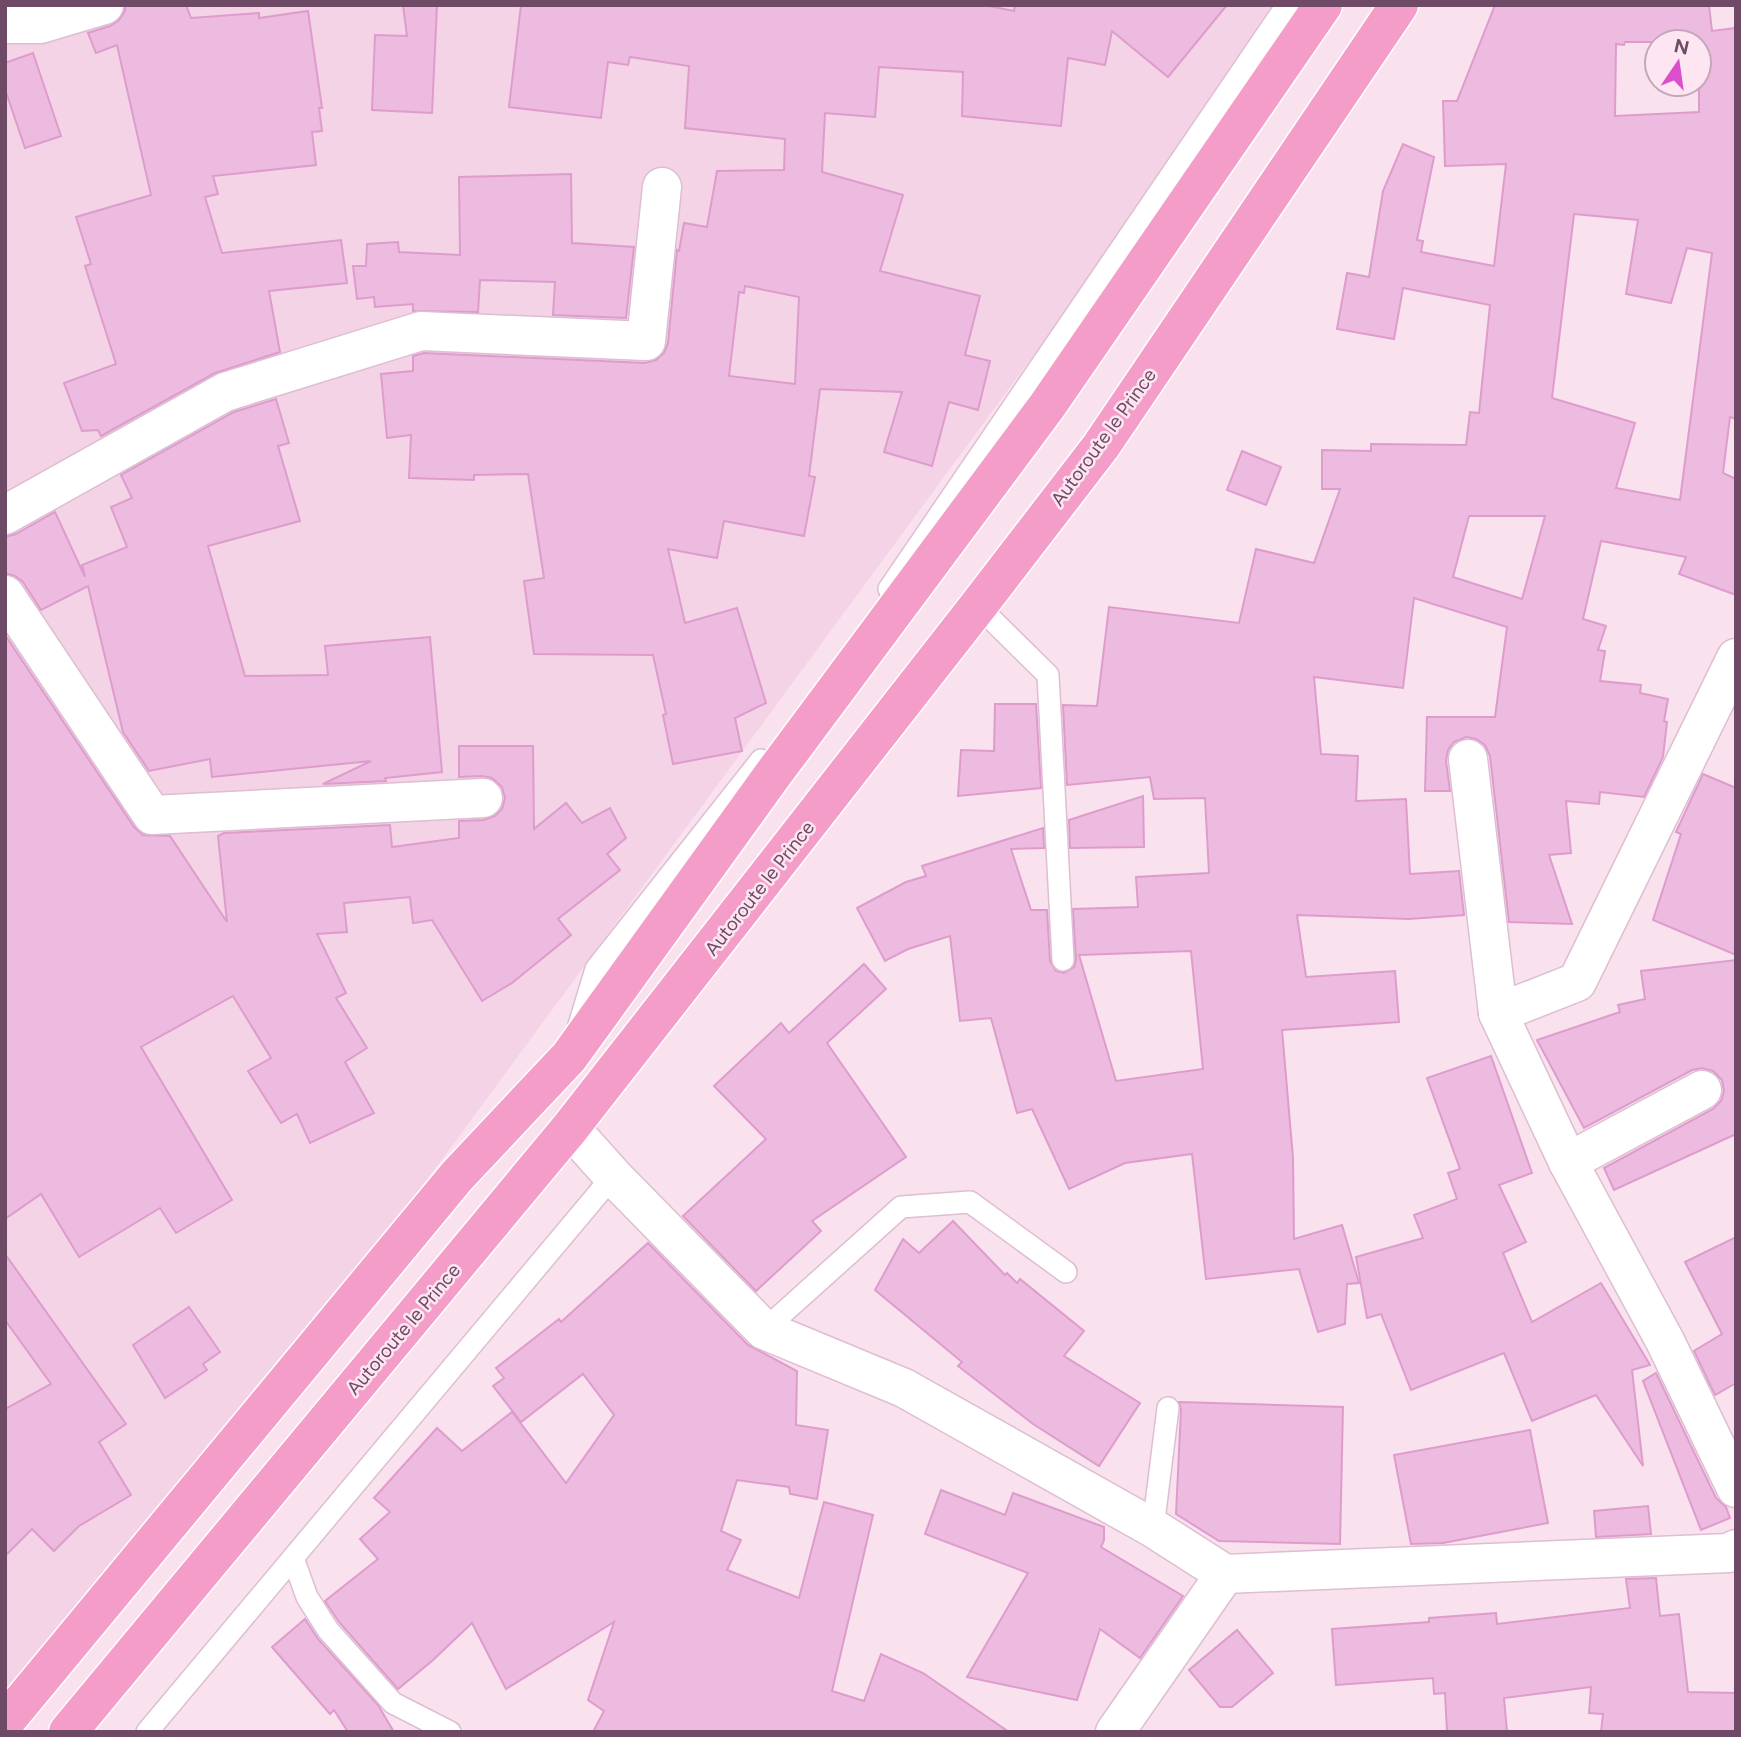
<svg xmlns="http://www.w3.org/2000/svg" width="1741" height="1737" viewBox="0 0 1741 1737" font-family="Figtree,sans-serif">
	<style>
		.residential { fill: #f3d3e5 }
		.building { fill: #edbbdf; stroke: #de9ccd; stroke-width: 2; fill-rule: evenodd }
		.lines { fill: none; stroke-linecap: round; stroke-linejoin: round }
		.service-casing { stroke: #ddbed2; stroke-width: 24 }
		.minor-casing { stroke: #ddbed2; stroke-width: 41 }
		.primary-casing { stroke: #fff; stroke-width: 41 }
		.service { stroke: #fff; stroke-width: 21 }
		.minor { stroke: #fff; stroke-width: 38 }
		.primary { stroke: #f49dc9; stroke-width: 38 }
		.labels { text-anchor: middle; stroke-width: 5; stroke-linejoin: round; paint-order: stroke }
		.street-label { font-size: 19px; fill: #6f4a66; stroke: #fde6f2 }
	</style>
	<rect width="100%" height="100%" fill="#fae1ee"/>
	<polygon class="residential" points="5,5 1291,5 171,1528 5,1718"/>
	<g class="building">
		<polygon points="125,5 186,5 191,18 259,13 259,18 308,11 322,108 319,108 322,131 312,132 316,165 213,176 218,194 205,197 222,253 341,240 347,283 269,291 280,352 215,373 101,436 98,430 82,431 64,383 116,364 85,266 91,264 76,217 151,195 117,45 96,53 88,33 110,26 119,20 125,11"/>
		<polygon points="403,5 437,5 432,113 372,110 375,35 407,36"/>
		<path d="M521,5H984L1014,11L1015,5H1227L1168,77L1112,31L1105,65L1068,58L1061,126L962,116L963,72L879,67L875,117L825,113L822,172L903,195L880,271L980,296L965,355L990,361L978,410L949,402L932,466L884,452L902,392L820,389L809,476L815,477L804,536L724,521L717,558L668,549L685,623L737,608L766,703L735,718L742,751L673,764L663,715L666,714L653,655L534,654L524,581L544,578L528,474L474,475V480L409,478L411,435L387,438L381,374L413,371V356L424,353L645,363L656,360L664,353L668,343L677,250L679,251L684,223L707,227L717,171L784,170L785,139L685,128L689,66L630,57L628,65L608,62L601,118L509,107ZM745,286L799,297L795,384L729,376L739,292L744,293Z"/>
		<path d="M1495,5H1709L1712,31L1736,28V419L1730,417L1723,473L1736,479V595L1679,574L1686,557L1601,541L1583,619L1606,626L1598,650L1605,651L1600,681L1641,685L1640,693L1668,699L1664,721L1667,722L1663,757L1644,797L1600,792L1599,804L1566,801L1571,853L1549,855L1572,924L1509,922L1490,756L1485,745L1476,739L1466,737L1454,742L1448,750L1446,761L1450,791H1425L1427,717H1495L1507,627L1414,598L1403,688L1314,677L1321,754L1358,756L1356,801L1406,799L1410,874L1459,871L1464,915L1409,919L1297,915L1306,977L1395,971L1399,1022L1282,1030L1293,1158L1294,1239L1342,1225L1359,1283L1347,1284L1345,1324L1318,1332L1299,1269L1206,1279L1192,1154L1125,1163L1069,1189L1032,1109L1017,1113L991,1018L960,1021L950,936L908,949L885,961L857,908L906,882L926,876L922,866L1043,828L1044,848L1011,849L1031,910H1047L1050,961L1056,971L1064,973L1074,967L1076,960L1073,909L1138,907L1136,877L1209,873L1205,798L1154,799L1150,777L1067,785L1063,705L1097,706L1109,607L1239,623L1256,549L1314,563L1340,489H1322V450L1371,451V444L1466,445L1470,412L1479,413L1490,305L1403,288L1394,339L1337,329L1347,273L1369,277L1383,191L1403,144L1434,157L1417,240L1423,241L1421,252L1494,266L1506,164L1445,166L1443,101H1457ZM1625,42H1699V112L1615,116L1616,44L1624,45ZM1574,214L1638,220L1626,294L1671,303L1687,248L1712,253L1680,500L1616,488L1635,423L1552,398ZM1469,516H1545L1522,599L1453,577ZM1191,951L1203,1069L1116,1081L1079,955Z"/>
		<polygon points="33,53 61,136 25,148 5,89 5,63"/>
		<polygon points="571,174 572,243 634,247 626,318 553,315 555,282 480,280 478,312 413,311 413,304 375,307 374,297 357,299 353,266 366,266 367,244 398,242 399,252 460,255 459,177"/>
		<polygon points="276,399 289,443 278,446 300,521 208,546 245,676 328,675 325,646 430,637 442,772 385,778 386,781 323,784 371,761 212,777 210,759 149,771 123,732 88,586 41,610 23,582 15,576 5,573 5,537 16,534 55,512 85,577 82,565 127,547 111,507 132,498 121,475 234,412"/>
		<polygon points="1242,451 1281,467 1266,505 1227,490"/>
		<polygon points="5,635 134,827 143,835 170,836 227,922 218,836 224,833 390,825 392,847 459,838 459,821 484,820 495,816 502,809 505,798 502,787 492,778 482,776 459,777 459,746 533,746 534,829 566,803 582,823 610,808 626,838 607,854 620,870 558,919 571,935 512,983 482,1001 432,920 413,923 410,897 344,903 347,932 317,934 346,993 336,998 367,1048 345,1062 374,1113 310,1143 297,1114 281,1123 248,1071 271,1058 233,996 141,1047 232,1200 176,1233 160,1208 79,1257 41,1194 5,1219"/>
		<polygon points="995,704 1036,704 1041,788 958,796 961,750 994,751"/>
		<polygon points="1703,774 1736,788 1736,955 1653,920 1681,834 1676,832"/>
		<polygon points="1143,796 1144,847 1070,848 1069,820"/>
		<polygon points="1736,960 1736,1134 1614,1190 1604,1168 1713,1109 1721,1101 1724,1091 1722,1080 1713,1071 1702,1068 1692,1070 1584,1128 1537,1040 1620,1012 1618,1005 1645,999 1641,971"/>
		<polygon points="864,964 886,989 827,1043 906,1157 812,1221 821,1231 756,1291 683,1216 766,1139 714,1086 781,1023 789,1033"/>
		<polygon points="1491,1056 1532,1173 1499,1185 1526,1242 1503,1253 1532,1322 1601,1283 1650,1365 1632,1370 1643,1466 1596,1395 1532,1421 1504,1353 1411,1390 1381,1314 1367,1318 1356,1257 1423,1238 1414,1215 1457,1199 1448,1173 1460,1169 1427,1078"/>
		<polygon points="953,1221 1005,1275 1007,1273 1017,1283 1020,1279 1084,1331 1064,1356 1140,1403 1099,1466 1033,1424 958,1366 962,1362 875,1290 903,1239 919,1253"/>
		<polygon points="1736,1237 1736,1383 1715,1395 1694,1351 1722,1334 1685,1262"/>
		<polygon points="648,1243 748,1345 797,1371 796,1425 828,1430 817,1499 790,1494 789,1487 737,1480 721,1531 741,1540 727,1570 799,1598 824,1502 873,1515 832,1691 864,1701 881,1654 923,1673 1009,1732 593,1732 604,1711 588,1700 614,1622 506,1689 472,1623 432,1661 398,1689 339,1622 325,1601 378,1559 360,1539 390,1512 374,1498 437,1428 462,1451 512,1412 566,1483 614,1415 583,1374 521,1422 493,1386 504,1378 496,1368 559,1319 561,1322"/>
		<polygon points="5,1254 126,1424 99,1442 131,1495 79,1526 54,1551 32,1529 5,1556 5,1409 51,1384 5,1320"/>
		<polygon points="189,1307 220,1352 203,1364 207,1370 165,1398 133,1345"/>
		<polygon points="1656,1373 1716,1498 1726,1507 1730,1518 1701,1530 1643,1381"/>
		<polygon points="1179,1402 1343,1407 1340,1544 1219,1541 1176,1514 1181,1410"/>
		<polygon points="1530,1430 1548,1523 1443,1543 1411,1544 1394,1455"/>
		<polygon points="941,1490 1005,1515 1013,1493 1104,1527 1104,1540 1101,1547 1183,1596 1140,1658 1100,1629 1077,1700 967,1677 1028,1573 925,1534"/>
		<polygon points="1648,1506 1651,1534 1596,1537 1594,1511"/>
		<polygon points="1656,1578 1660,1616 1679,1614 1688,1692 1736,1693 1736,1732 1601,1732 1603,1714 1589,1713 1591,1687 1504,1698 1507,1732 1447,1732 1445,1693 1434,1694 1433,1678 1336,1685 1332,1629 1429,1622 1429,1618 1496,1613 1497,1624 1630,1608 1626,1579"/>
		<polygon points="305,1619 318,1639 378,1705 394,1732 348,1732 334,1710 330,1714 272,1647"/>
		<polygon points="1237,1630 1273,1673 1232,1707 1220,1707 1189,1670"/>
	</g>
	<g class="lines">
		<defs>
			<g id="service">
				<polyline points="889,589 1287,5"/>
				<polyline points="978,606 1048,675 1063,960"/>
				<polyline points="579,1025 596,969 761,760"/>
				<polyline points="764,1330 901,1207 970,1202 1066,1272"/>
				<polyline points="1153,1528 1168,1408"/>
				<polyline points="293,1558 307,1597 328,1630 393,1703 450,1732"/>
				<polyline points="147,1732 613,1176"/>
			</g>
			<g id="minor">
				<polyline points="5,24 40,24 104,5"/>
				<polyline points="5,515 225,392 421,331 646,341 662,187"/>
				<polyline points="5,595 152,815 483,798"/>
				<polyline points="1468,759 1498,1013 1568,1162 1665,1341 1736,1488"/>
				<polyline points="1498,1013 1577,982 1736,658"/>
				<polyline points="570,1128 613,1176 764,1330 904,1388 1153,1528 1225,1574 1729,1553 1736,1549"/>
				<polyline points="1568,1162 1702,1090"/>
				<polyline points="1115,1732 1225,1574"/>
			</g>
			<g id="primary">
				<polyline points="5,1722 457,1176 569,1057 774,773 1047,406 1323,5"/>
				<polyline points="68,1732 570,1128 978,606 1101,446 1399,5"/>
			</g>
		</defs>
		<use href="#service" class="service-casing"/>
		<use href="#minor" class="minor-casing"/>
		<use href="#primary" class="primary-casing"/>
		<use href="#service" class="service"/>
		<use href="#minor" class="minor"/>
		<use href="#primary" class="primary"/>
	</g>
	<g class="labels">
		<g class="street-label">
			<text transform="translate(1103 437) rotate(-54)" y="7">Autoroute le Prince</text>
			<text transform="translate(759 888) rotate(-52)" y="7">Autoroute le Prince</text>
			<text transform="translate(403 1329) rotate(-50)" y="7">Autoroute le Prince</text>
		</g>
	</g>
	<rect width="1741" height="1737" fill="none" stroke="#6f4a66" stroke-width="14"/>
	<g transform="translate(1678 63) rotate(13)"><circle r="33" fill="#fde6f2" stroke="#c4a8ba" stroke-width="2"/>
	<path d="M0-5L12 26L0 18L-12 26Z" fill="#db4fcd"/>
	<text y="-10" font-size="19" font-weight="bold" text-anchor="middle" fill="#6f4a66">N</text>
	</g>
</svg>
